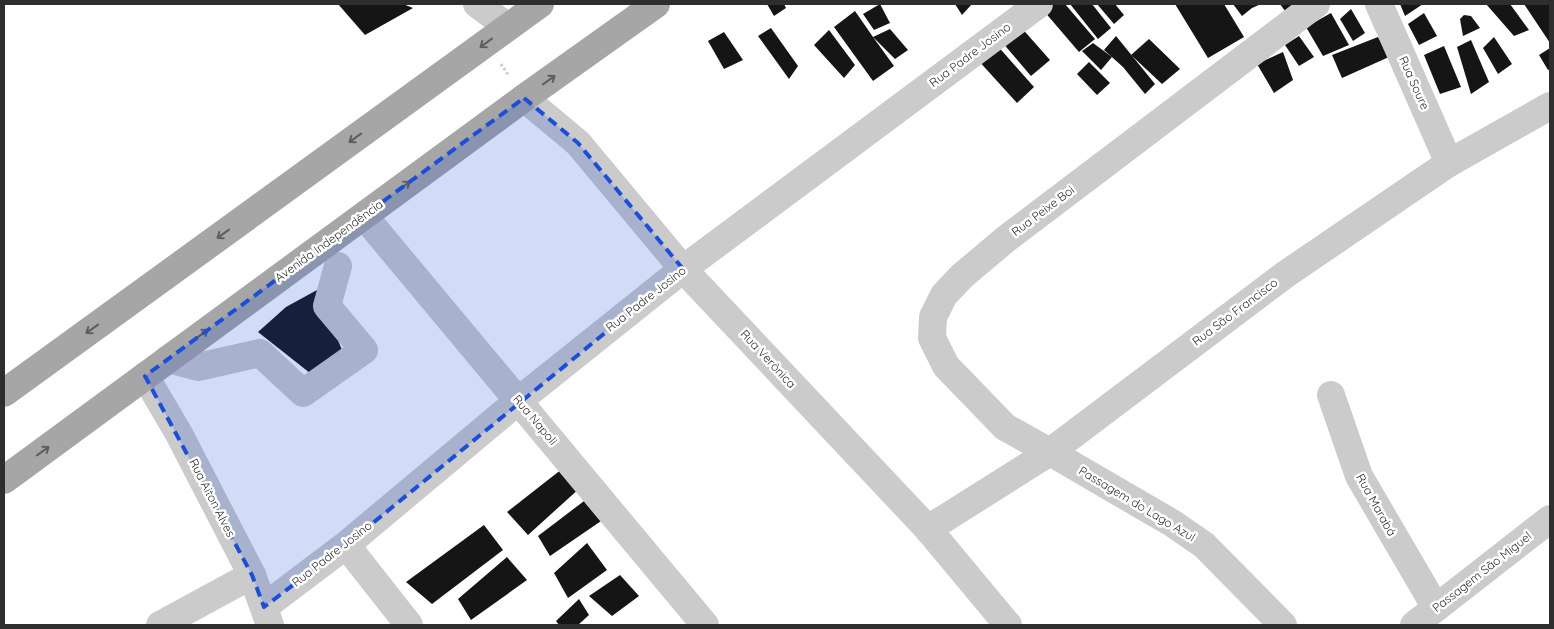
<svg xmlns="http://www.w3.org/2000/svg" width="1554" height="629" viewBox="0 0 1554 629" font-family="Quicksand,sans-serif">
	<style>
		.building { fill: #151515 }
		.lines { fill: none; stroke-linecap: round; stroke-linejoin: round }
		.path { stroke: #cbcbcb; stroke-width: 3; stroke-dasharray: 2.5 2.5; stroke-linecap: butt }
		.minor { stroke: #cbcbcb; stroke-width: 28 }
		.major { stroke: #a6a6a6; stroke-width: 28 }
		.oneway { stroke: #5e5e5e }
		.marked { fill: #1d4ed8; fill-opacity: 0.2; stroke: #1d4ed8; stroke-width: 4; stroke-dasharray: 10 6; stroke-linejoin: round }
		.labels { text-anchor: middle; stroke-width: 5; stroke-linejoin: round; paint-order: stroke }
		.street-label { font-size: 12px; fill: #2e2e2e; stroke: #fff }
	</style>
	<rect width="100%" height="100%" fill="#fff"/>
	<g class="building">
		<polygon points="338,4 403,4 413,8 365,35"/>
		<polygon points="767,4 784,4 786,8 774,16"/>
		<polygon points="880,4 890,23 874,30 863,14"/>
		<polygon points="955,4 972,4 962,15"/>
		<polygon points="1050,4 1065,4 1095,39 1079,52 1043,10"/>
		<polygon points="1070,4 1092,4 1111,28 1098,39"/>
		<polygon points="1097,4 1115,4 1124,15 1114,24"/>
		<polygon points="1175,4 1224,4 1244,37 1208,58"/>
		<polygon points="1233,4 1261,4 1252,8 1242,16"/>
		<polygon points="1280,4 1297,4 1285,11"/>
		<polygon points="1400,4 1423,4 1405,16"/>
		<polygon points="1486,4 1510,4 1529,30 1514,36"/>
		<polygon points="1524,4 1550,4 1550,43"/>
		<polygon points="1351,9 1365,33 1353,41 1340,19"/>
		<polygon points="855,11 873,37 890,29 908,50 895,59 873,37 894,66 873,81 834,27"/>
		<polygon points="1331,13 1349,45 1323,56 1306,27"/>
		<polygon points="1424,13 1437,36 1419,45 1408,24"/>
		<polygon points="1464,15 1471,16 1480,28 1463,36 1460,19"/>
		<polygon points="1019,25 1050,60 1031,76 1001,41"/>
		<polygon points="771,28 798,66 789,79 758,36"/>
		<polygon points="829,30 855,65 844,78 814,45"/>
		<polygon points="724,32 743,60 724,69 708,41"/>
		<polygon points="1116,36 1155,84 1145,94 1123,67 1104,50"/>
		<polygon points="1299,36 1314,57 1299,66 1285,45"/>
		<polygon points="1378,37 1389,57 1342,78 1332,55"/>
		<polygon points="1494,37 1512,64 1498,74 1483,48"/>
		<polygon points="1149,39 1180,69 1162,84 1131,55"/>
		<polygon points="1471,40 1489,82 1471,94 1457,47"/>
		<polygon points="995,43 1034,87 1017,103 977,59"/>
		<polygon points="1093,43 1112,57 1101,70 1082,51"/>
		<polygon points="1444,46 1461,87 1440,94 1424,55"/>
		<polygon points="1550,48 1550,69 1548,70 1539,55"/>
		<polygon points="1283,52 1293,80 1274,93 1257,64"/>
		<polygon points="1089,62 1110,83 1097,95 1077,74"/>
		<polygon points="317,290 345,357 315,377 258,332 286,307"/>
		<polygon points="562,469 581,487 528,535 507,512"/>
		<polygon points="588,498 604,519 550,556 538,536"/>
		<polygon points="484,525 503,550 432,604 406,582"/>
		<polygon points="587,543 607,570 568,598 554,573"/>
		<polygon points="507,557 527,580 471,620 458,599"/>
		<polygon points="620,575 639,596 612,616 589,596"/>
		<polygon points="579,599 589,615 578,625 559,625 556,621"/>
	</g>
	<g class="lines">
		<polyline class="path" points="501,64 509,76"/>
		<g class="minor">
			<polyline points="477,4 508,27"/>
			<polyline points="1379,4 1449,163"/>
			<polyline points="524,98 578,143 683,269 928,529 1008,625"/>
			<polyline points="364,216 705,625"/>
			<polyline points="168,359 198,367 260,353 303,393 364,350 327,306 338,266"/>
			<polyline points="145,376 179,434 252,575 270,625"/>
			<polyline points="1331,395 1359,476 1436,608"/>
			<polyline points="928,529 1050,452 1286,274 1449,163 1550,106"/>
			<polyline points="346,545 409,625"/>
			<polyline points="264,607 346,545 518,401 683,269 1039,4"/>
			<polyline points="160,625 252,575"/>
			<polyline points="1283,625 1204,545 1172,523 1050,452 1005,427 946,366 932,338 933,317 944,295 962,276 1006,239 1316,4"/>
			<polyline points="1414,625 1550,519"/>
		</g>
		<g class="major">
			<polyline points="4,393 540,4"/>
			<polyline points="4,480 524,98 656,4"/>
		</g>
	</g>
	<defs><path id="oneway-shaft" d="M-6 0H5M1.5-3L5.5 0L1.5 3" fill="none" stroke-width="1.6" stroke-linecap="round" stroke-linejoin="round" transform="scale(1.25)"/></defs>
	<g class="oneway">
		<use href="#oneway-shaft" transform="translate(486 43) rotate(144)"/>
		<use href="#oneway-shaft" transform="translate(549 80) rotate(-36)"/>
		<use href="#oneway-shaft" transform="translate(355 138) rotate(144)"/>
		<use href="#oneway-shaft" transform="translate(404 186) rotate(-36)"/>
		<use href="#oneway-shaft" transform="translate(223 234) rotate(144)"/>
		<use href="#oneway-shaft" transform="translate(92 329) rotate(144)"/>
		<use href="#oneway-shaft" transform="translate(202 334) rotate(-36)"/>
		<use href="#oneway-shaft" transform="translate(43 451) rotate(-36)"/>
	</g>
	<path class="marked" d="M524,98L578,143L683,269L346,545L264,607L252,575L145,376Z"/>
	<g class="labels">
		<g class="street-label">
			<text transform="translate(970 55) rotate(-37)" y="4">Rua Padre Josino</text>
			<text transform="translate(1414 83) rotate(66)" y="4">Rua Soure</text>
			<text transform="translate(1043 211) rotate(-37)" y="4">Rua Peixe Boi</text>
			<text transform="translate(329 241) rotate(-36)" y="4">Avenida Independência</text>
			<text transform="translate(646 299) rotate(-38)" y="4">Rua Padre Josino</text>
			<text transform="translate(1235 312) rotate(-37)" y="4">Rua São Francisco</text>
			<text transform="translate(768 359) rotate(47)" y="4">Rua Verônica</text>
			<text transform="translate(535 420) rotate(50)" y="4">Rua Napoli</text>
			<text transform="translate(212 498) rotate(63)" y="4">Rua Aiton Alves</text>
			<text transform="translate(1137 504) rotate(31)" y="4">Passagem do Lago Azul</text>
			<text transform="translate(1376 505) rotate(61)" y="4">Rua Marabá</text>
			<text transform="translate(332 554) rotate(-38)" y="4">Rua Padre Josino</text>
			<text transform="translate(1482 572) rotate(-38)" y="4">Passagem São Miguel</text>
		</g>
	</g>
	<rect width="1554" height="629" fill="none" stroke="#2e2e2e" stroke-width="10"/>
</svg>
